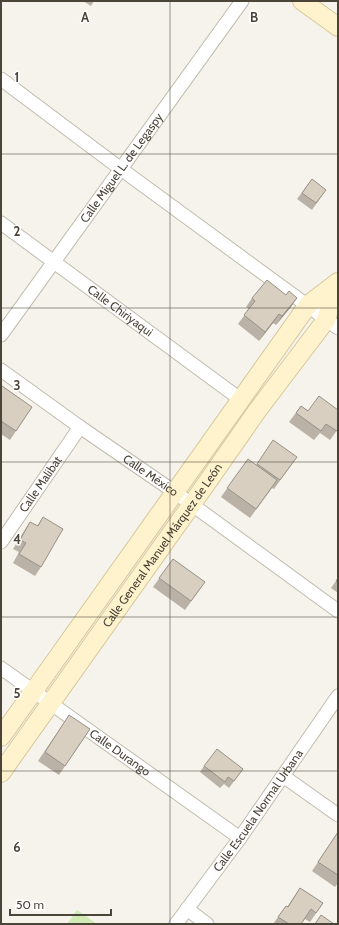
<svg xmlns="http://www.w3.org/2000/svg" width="339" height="925" viewBox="0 0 339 925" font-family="Cabin,sans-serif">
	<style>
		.green { fill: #d2eab5 }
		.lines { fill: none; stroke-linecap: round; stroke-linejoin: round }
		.street-casing { stroke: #c2bbae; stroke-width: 15 }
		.secondary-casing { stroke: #d6c79b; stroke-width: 20 }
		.street { stroke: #fff; stroke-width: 13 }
		.secondary { stroke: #fff3cd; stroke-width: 18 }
		.wall { fill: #bab2a6 }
		.shaded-wall { fill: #979187 }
		.building { fill: #d8cfc1; stroke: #979187 }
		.grid { fill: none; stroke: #4b4439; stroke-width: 1; stroke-opacity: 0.55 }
		.labels { text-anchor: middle; stroke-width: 3; stroke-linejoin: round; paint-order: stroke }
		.street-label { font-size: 12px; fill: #4b4439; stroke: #fff }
		.grid-label { font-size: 13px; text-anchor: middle; font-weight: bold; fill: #4b4439; stroke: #fff; stroke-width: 3; stroke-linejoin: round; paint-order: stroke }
	</style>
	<rect width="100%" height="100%" fill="#f6f3ec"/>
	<polygon class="green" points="77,910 97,924 67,924"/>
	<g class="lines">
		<defs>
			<g id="street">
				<polyline points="1,79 121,169 338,328"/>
				<path id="s1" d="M1,223L240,399"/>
				<path id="s2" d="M1,335L242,1"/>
				<path id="s3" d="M1,370L80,427L176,493L338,611"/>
				<path id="s4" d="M1,542L80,427"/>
				<path id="s5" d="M1,668L240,838"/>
				<polyline points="283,776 338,815"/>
				<polyline points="187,909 207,924"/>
				<path id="s6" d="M176,924L240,838L338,696"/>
			</g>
			<g id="secondary">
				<polyline points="302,1 338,27"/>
				<polyline points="1,737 308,305 338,282"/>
				<path id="s7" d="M1,773L192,504L257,411L326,320L336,285"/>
			</g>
		</defs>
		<use href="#street" class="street-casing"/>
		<use href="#secondary" class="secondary-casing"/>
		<use href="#street" class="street"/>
		<use href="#secondary" class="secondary"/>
	</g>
	<g class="wall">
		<polygon points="83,1 94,1 91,6"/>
		<polygon points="312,179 326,190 312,210 297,199"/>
		<polygon points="286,295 297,298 276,325 273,323 259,341 238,324 249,309 246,307 252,298"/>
		<polygon points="1,387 32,407 10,440 1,434"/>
		<polygon points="301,406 308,411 338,429 330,440 320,433 314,440 289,422"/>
		<polygon points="297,457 274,489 272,488 250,518 221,497 248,459 256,465 257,464"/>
		<polygon points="43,517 41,567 35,576 13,563 19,552 13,549 24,531 30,522 37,526"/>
		<polygon points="173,559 205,582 185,610 153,587"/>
		<polygon points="338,578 338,593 331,588"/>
		<polygon points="63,724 90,729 59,775 38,761"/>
		<polygon points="204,766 243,769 229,788 224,784 220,788 200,772"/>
		<polygon points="338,832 338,883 335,887 312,871"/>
		<polygon points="300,888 323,903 310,922 305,919 301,924 273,924 286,906 287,907"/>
	</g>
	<g class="shaded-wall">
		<polygon points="297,298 291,307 276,325 282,316"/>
		<polygon points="279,314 273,323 259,341 265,332"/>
	</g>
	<g class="building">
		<polygon points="312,179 326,190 316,203 302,193"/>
		<polygon points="267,280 286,295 289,291 297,298 282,316 279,314 265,332 244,315 255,301 252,298"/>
		<polygon points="2,386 32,407 16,431 1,421 1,387"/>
		<polygon points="319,396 338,410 338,429 337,431 326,424 321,431 296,413 301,406 308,411"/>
		<polygon points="273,440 297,457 280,480 257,464"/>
		<polygon points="248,459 277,480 256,509 227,488"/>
		<polygon points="43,517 63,529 41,567 19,554 26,543 20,540 30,522 38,526"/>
		<polygon points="173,559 205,582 191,601 159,578"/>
		<polygon points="338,578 338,583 336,581"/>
		<polygon points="69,715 90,729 65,766 45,752"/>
		<polygon points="217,749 243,769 234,781 228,777 225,782 204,766"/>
		<polygon points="338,832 338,875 318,862"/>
		<polygon points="300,888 323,903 316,913 311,909 301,924 289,924 278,917 286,906 288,907"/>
		<polygon points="321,915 334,924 315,924"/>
	</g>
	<path class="grid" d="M170,1V924M1,154H338M1,308H338M1,462H338M1,617H338M1,771H338"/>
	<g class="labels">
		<g class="street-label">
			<text dy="4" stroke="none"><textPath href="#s2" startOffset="206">Calle Miguel L. de Legaspy</textPath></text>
			<text dy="4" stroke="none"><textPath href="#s1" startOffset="148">Calle Chiriyaqui</textPath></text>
			<text dy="4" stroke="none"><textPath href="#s3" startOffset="183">Calle México</textPath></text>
			<text dy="4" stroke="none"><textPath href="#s4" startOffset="70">Calle Malibat</textPath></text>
			<text dy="4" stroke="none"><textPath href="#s7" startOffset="279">Calle General Manuel Márquez de León</textPath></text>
			<text dy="4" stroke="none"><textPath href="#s5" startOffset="146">Calle Durango</textPath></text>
			<text dy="4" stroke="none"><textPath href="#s6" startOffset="140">Calle Escuela Normal Urbana</textPath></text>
		</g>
	</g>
	<g class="grid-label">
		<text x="85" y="22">A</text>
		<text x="254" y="22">B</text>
		<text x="17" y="82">1</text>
		<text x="17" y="236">2</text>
		<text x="17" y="390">3</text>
		<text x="17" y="544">4</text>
		<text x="17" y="698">5</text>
		<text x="17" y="852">6</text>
	</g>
	<rect width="339" height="925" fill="none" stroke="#4b4439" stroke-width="4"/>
	<path d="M10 909v6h101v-6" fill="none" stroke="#4b4439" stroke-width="2"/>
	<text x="16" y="909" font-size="12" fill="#4b4439" stroke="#ffffff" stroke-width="3" paint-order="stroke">50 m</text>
</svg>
